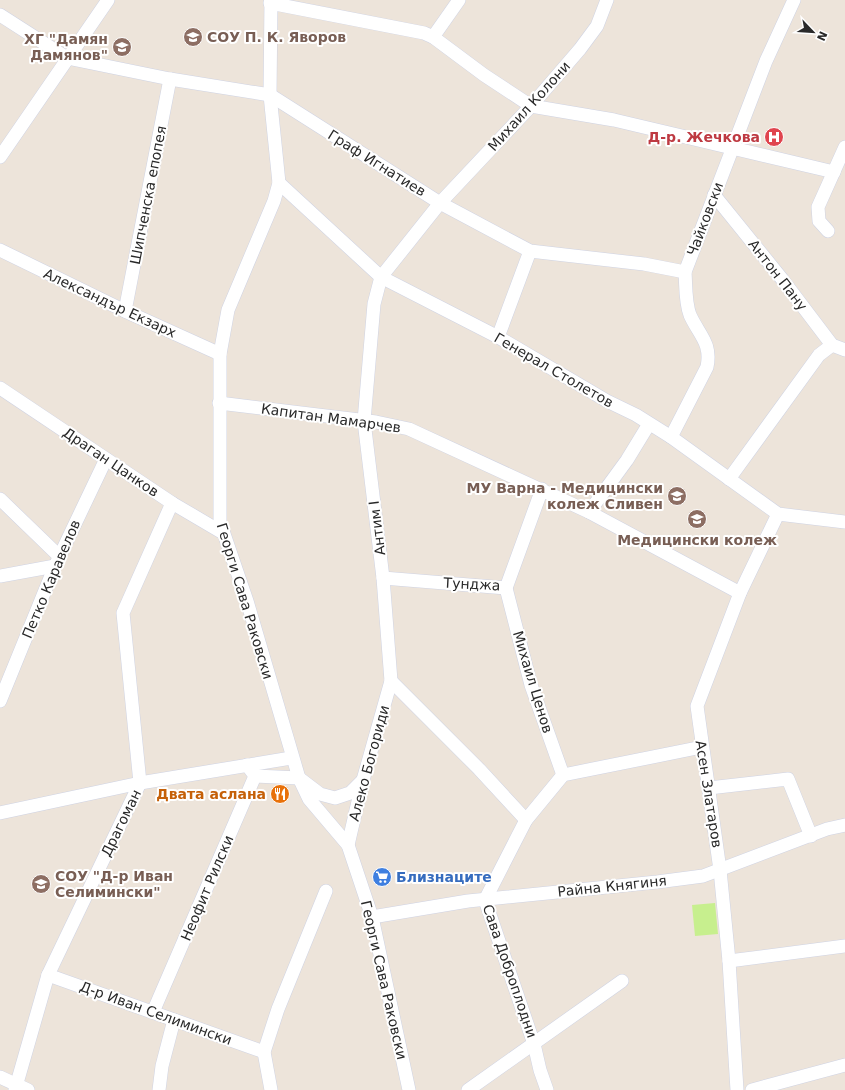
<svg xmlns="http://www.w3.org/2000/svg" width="845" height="1090" viewBox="0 0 845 1090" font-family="'DejaVu Sans',sans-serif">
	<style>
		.pitch { fill: #c7ef8e }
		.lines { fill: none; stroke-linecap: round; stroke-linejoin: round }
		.minor-casing { stroke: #cfd3e3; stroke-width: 14 }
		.minor { stroke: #fff; stroke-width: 13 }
		.labels { text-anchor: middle; stroke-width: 4; stroke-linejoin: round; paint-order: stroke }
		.education-label { font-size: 14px; font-weight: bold; fill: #785e54; stroke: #fff; text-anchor: start }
		.street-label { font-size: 14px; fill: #292929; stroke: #fff }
		.health-label { font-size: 14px; font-weight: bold; fill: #be3a42; stroke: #fff; text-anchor: end }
		.food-label { font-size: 14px; font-weight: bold; fill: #c56008; stroke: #fff; text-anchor: end }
		.shop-label { font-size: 14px; font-weight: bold; fill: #366cbe; stroke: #fff; text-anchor: start }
	</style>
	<rect width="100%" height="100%" fill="#ede4da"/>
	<polygon class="pitch" points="715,903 718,934 695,936 692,905"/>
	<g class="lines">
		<defs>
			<g id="minor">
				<polyline points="271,0 270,95 279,183 274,201 228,310 220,354 220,522 247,601 299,778 309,799 348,845 372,917 409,1090"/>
				<polyline points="270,3 424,33 433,37 484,75 531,106 614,120 834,172"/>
				<polyline points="0,15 67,58 170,79 270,95 440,203 530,251 644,264 685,272"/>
				<polyline points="433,37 459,0"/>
				<polyline points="0,157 108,0"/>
				<polyline points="279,183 381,277 498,337 607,401 636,415 671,437 778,514 845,522"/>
				<polyline points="714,195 782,279 832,345 845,350"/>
				<polyline points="828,231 819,221 818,207 845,147"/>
				<polyline points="0,250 125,311 220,354"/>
				<polyline points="125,311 170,79"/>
				<polyline points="498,337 530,251"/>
				<polyline points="0,388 172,503 223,533"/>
				<polyline points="219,403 376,422 409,429 589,512 740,593"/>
				<path d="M671,437L707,367C712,343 699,335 690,315C685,302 686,285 685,272L766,61L794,0"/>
				<polyline points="729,479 819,355 832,345"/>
				<polyline points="0,499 59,556"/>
				<polyline points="589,512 627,460 649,424"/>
				<polyline points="0,576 55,566"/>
				<polyline points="383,578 506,588 542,489"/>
				<polyline points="506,588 531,685 563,775"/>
				<polyline points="391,681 479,769 526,820"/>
				<polyline points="0,701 55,566 106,459"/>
				<polyline points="255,776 299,778 320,794 335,798 350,793 363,780"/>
				<polyline points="709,788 788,779 811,836"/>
				<polyline points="0,813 140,783 291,758"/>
				<polyline points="348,845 363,780 391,681 383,578 364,421 374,304 381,277 440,203 531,106 580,49 597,26 607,0"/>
				<polyline points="372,917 468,901 657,882 703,876 827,829 845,825"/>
				<polyline points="729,961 845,946"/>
				<polyline points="48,975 264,1052"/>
				<polyline points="153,1012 255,776 247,765"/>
				<polyline points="0,1077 28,1090"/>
				<polyline points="15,1090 48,975 140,783 123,613 172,503"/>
				<polyline points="159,1090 162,1066 174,1020"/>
				<polyline points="271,1090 264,1052 278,1009 326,891"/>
				<polyline points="468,1090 622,981"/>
				<polyline points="547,1090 540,1070 534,1044 485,900 526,820 563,775 702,747"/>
				<polyline points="737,1090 729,961 720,870 697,706 740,593 778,514"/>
				<polyline points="752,1090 845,1065"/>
			</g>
		</defs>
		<use href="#minor" class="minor-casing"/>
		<use href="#minor" class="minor"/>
	</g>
	<defs>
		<symbol id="school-disc" viewBox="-11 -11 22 22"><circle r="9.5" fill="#8d6e63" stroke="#fff"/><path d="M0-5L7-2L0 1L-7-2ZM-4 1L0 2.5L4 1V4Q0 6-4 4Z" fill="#fff"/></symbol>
		<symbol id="hospital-disc" viewBox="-11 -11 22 22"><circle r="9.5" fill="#e0444e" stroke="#fff"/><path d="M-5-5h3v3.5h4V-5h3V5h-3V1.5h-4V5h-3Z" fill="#fff"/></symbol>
		<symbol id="university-disc" viewBox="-11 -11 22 22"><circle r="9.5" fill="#8d6e63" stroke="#fff"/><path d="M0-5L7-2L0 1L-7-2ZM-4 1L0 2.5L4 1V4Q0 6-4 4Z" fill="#fff"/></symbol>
		<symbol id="restaurant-disc" viewBox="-11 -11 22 22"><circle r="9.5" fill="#e8710a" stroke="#fff"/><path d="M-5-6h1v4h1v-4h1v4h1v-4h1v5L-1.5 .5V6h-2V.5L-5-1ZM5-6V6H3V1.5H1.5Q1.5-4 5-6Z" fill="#fff"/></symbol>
		<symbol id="supermarket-disc" viewBox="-11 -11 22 22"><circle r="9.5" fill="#3f7fe0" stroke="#fff"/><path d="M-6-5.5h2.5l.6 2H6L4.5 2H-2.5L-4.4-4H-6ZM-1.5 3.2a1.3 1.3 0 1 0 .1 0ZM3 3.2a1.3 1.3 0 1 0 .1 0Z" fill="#fff"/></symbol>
	</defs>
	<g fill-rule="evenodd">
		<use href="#school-disc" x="182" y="26" width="22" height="22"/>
		<use href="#school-disc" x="111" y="36" width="22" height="22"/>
		<use href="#hospital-disc" x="763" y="126" width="22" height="22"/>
		<use href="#university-disc" x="666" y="485" width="22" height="22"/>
		<use href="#school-disc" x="686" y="508" width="22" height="22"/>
		<use href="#restaurant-disc" x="269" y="783" width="22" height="22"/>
		<use href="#supermarket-disc" x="371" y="866" width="22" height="22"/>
		<use href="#school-disc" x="30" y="873" width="22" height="22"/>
	</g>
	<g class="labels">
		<g class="education-label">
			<text x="207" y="42">СОУ П. К. Яворов</text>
			<text x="108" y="44" text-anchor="end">ХГ "Дамян<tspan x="108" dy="16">Дамянов"</tspan></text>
			<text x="663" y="493" text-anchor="end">МУ Варна - Медицински<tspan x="663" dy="16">колеж Сливен</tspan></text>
			<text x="697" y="545" text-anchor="middle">Медицински колеж</text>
			<text x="55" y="881">СОУ "Д-р Иван<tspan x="55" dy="16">Селимински"</tspan></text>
		</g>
		<g class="street-label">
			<text transform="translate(529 106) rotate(-48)" y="5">Михаил Колони</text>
			<text transform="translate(377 163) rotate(32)" y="5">Граф Игнатиев</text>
			<text transform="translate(148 195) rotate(-79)" y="5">Шипченска епопея</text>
			<text transform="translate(705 219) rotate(-69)" y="5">Чайковски</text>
			<text transform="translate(778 275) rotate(52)" y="5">Антон Пану</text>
			<text transform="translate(110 303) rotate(25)" y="5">Александър Екзарх</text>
			<text transform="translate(554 370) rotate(30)" y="5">Генерал Столетов</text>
			<text transform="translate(331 418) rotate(8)" y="5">Капитан Мамарчев</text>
			<text transform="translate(111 462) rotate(34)" y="5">Драган Цанков</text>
			<text transform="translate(377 528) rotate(-97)" y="5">Антим I</text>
			<text transform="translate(51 579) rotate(-67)" y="5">Петко Каравелов</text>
			<text transform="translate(472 584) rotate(3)" y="5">Тунджа</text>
			<text transform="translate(245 601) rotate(73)" y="5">Георги Сава Раковски</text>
			<text transform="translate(533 682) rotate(73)" y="5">Михаил Ценов</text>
			<text transform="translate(369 763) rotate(-75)" y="5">Алеко Богориди</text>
			<text transform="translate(709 794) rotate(81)" y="5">Асен Златаров</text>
			<text transform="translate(121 823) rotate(-64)" y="5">Драгоман</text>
			<text transform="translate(612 886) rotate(-6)" y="5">Райна Княгиня</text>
			<text transform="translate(207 888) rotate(-67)" y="5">Неофит Рилски</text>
			<text transform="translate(510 971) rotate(71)" y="5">Сава Доброплодни</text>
			<text transform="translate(384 980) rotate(77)" y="5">Георги Сава Раковски</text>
			<text transform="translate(156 1013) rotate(20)" y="5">Д-р Иван Селимински</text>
		</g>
		<g class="health-label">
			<text x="760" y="142">Д-р. Жечкова</text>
		</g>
		<g class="food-label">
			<text x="266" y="799">Двата аслана</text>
		</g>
		<g class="shop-label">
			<text x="396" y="882">Близнаците</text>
		</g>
	</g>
	<g transform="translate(813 32) rotate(115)" stroke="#ffffff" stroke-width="3" paint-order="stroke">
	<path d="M0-3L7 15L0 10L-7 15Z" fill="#292929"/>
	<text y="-6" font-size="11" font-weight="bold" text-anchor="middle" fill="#292929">N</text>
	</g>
</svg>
